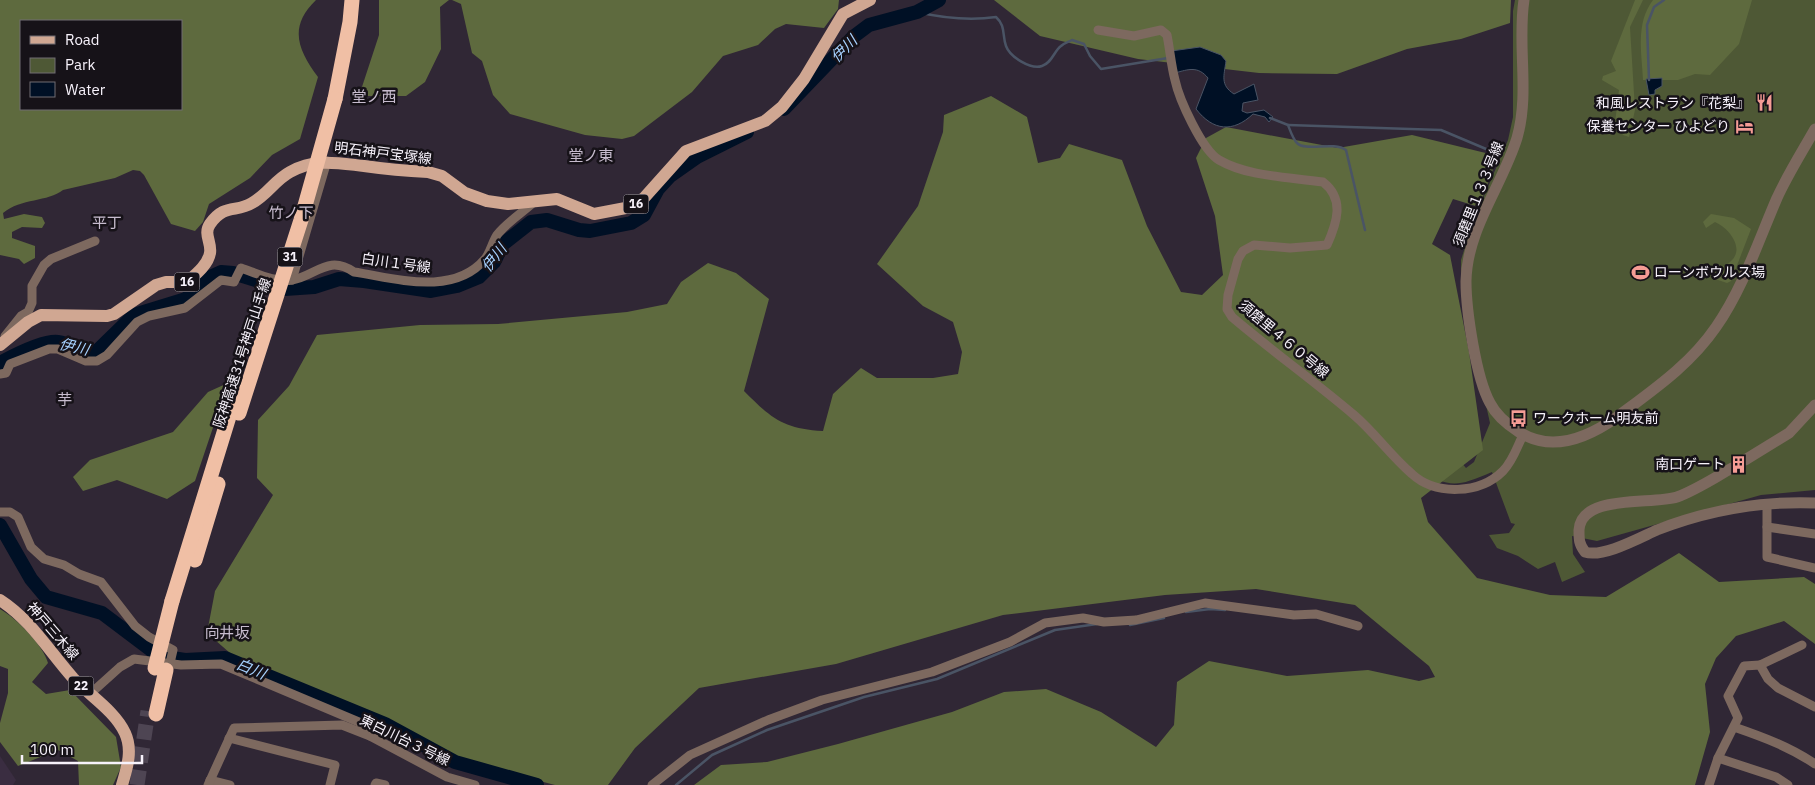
<svg xmlns="http://www.w3.org/2000/svg" width="1815" height="785" viewBox="0 0 1815 785" font-family="'IBM Plex Sans','Noto Sans JP',sans-serif">
	<style>
		.built { fill: #3a2d41 }
		.green { fill: #4e5835 }
		.forest { fill: #5e6a3e; fill-rule: evenodd }
		.water { fill: #001025; stroke: #4a5465 }
		.lines { fill: none; stroke-linecap: round; stroke-linejoin: round }
		.stream { stroke: #4a5465; stroke-width: 2.5 }
		.river { stroke: #001025; stroke-width: 14 }
		.motorway-tunnel { stroke: #4e4553; stroke-width: 15; stroke-dasharray: 15 8; stroke-linecap: butt }
		.minor { stroke: #7d695f; stroke-width: 9 }
		.tertiary { stroke: #7d695f; stroke-width: 11 }
		.primary { stroke: #d0a792; stroke-width: 12 }
		.motorway { stroke: #f0bfa5; stroke-width: 15 }
		.motorway-bridge { stroke: #f0bfa5; stroke-width: 15 }
		.labels { text-anchor: middle; stroke-width: 5; stroke-linejoin: round; paint-order: stroke }
		.shield { fill: #161218; stroke: #b4afb7; stroke-width: 1 }
		.shield-label { font-size: 12px; font-weight: bold; fill: #f7f2fb }
		.poi-label { font-size: 14px; fill: #f7f2fb; stroke: #161218; text-anchor: end }
		.street-label { font-size: 14px; fill: #f7f2fb; stroke: #161218 }
		.water-label { font-size: 15px; font-style: italic; fill: #a6d1fe; stroke: #161218 }
		.neighbourhood-label { font-size: 15px; fill: #c7bcce; stroke: #161218 }
	</style>
	<rect width="100%" height="100%" fill="#302735"/>
	<polygon class="built" points="0,756 16,780 13,785 0,785"/>
	<path class="green" d="M1515,0H1815V490L1761,495L1597,541L1572,536L1573,554L1585,572L1562,582L1555,562L1538,569L1518,556L1497,548L1489,535L1509,533L1515,524L1511,523L1492,472C1454,488 1451,488 1415,468L1455,455L1466,468L1474,462L1490,423L1461,294V260L1473,222L1508,140L1513,117V11Z"/>
	<g class="forest">
		<path d="M0,0H316C288,27 298,50 318,77L300,139L272,155L250,178L209,204L203,222L195,231L171,224L144,175L140,171L133,170L115,178L63,190C48,202 21,198 3,213L4,219L24,214L42,217L45,223L42,228L22,227L12,232V238L35,246V258L24,264L19,259L0,255ZM21,21H181V109H21Z"/>
		<polygon points="379,0 449,0 440,7 441,49 425,82 406,96 359,96 379,35"/>
		<polygon points="452,0 839,0 838,9 824,28 786,24 775,29 758,45 723,56 692,92 634,136 622,139 585,135 510,114 493,95 482,61 472,53 461,4"/>
		<polygon points="994,0 1511,0 1510,23 1461,39 1407,49 1337,74 1259,73 1138,59 1040,36"/>
		<polygon points="1635,0 1643,0 1630,27 1635,110 1629,137 1623,135 1615,123 1619,90 1602,80 1603,76 1616,71 1611,61"/>
		<path d="M1653,0H1752L1739,44L1710,75L1695,74L1678,80H1643C1642,53 1635,24 1653,0Z"/>
		<path d="M991,96L1027,117L1038,163L1060,158L1069,144L1122,160L1147,226L1181,292L1202,295L1223,275L1215,216L1196,158L1206,138L1226,127L1338,148L1412,135L1498,156L1479,207L1453,199L1432,244L1450,255L1469,352L1483,450L1421,498L1428,522L1477,578L1550,595L1606,597L1679,553L1719,582L1804,577L1815,584V644L1784,621L1736,636L1716,658L1705,684L1710,732L1695,785H694L721,765L767,762L838,744L952,712L1004,692L1046,689L1101,712L1156,747L1174,725L1177,682L1209,661L1287,676L1368,670L1419,681L1435,677L1429,666L1355,605L1256,589L1165,595L1003,615L836,664L699,688L635,748L608,785H555L452,758L390,720L238,660L207,633L215,591L273,495L257,478L258,420L289,386L317,335L420,325L498,324L627,312L667,304L681,282L708,263L736,273L769,299L744,391C771,418 783,429 823,431L833,394L861,368L877,378H933L958,374L962,352L953,322L923,306L877,264L918,206L943,132L944,115Z"/>
		<path d="M1711,214L1734,218L1751,229L1731,281L1727,283L1712,278L1715,270C1720,267 1726,266 1730,262C1746,249 1729,228 1715,222L1706,228L1703,222Z"/>
		<polygon points="228,383 195,481 167,499 117,480 83,491 73,477 90,460 173,432 208,392"/>
		<path d="M0,609C16,618 44,646 48,663L32,682L46,694L70,690L116,737L121,767L113,785H79L78,761L58,750L18,766L0,742V723L8,693V669L0,666Z"/>
	</g>
	<g class="water">
		<path d="M1200,47L1221,55L1226,61C1224,76 1220,85 1234,94L1254,84L1258,100L1243,103L1242,111L1247,113L1264,110L1273,117L1269,122L1265,117L1253,114C1233,133 1213,131 1196,109L1208,78C1198,66 1189,69 1175,73L1171,51Z"/>
		<polygon points="1662,78 1662,86 1655,90 1655,94 1649,95 1646,79"/>
	</g>
	<g class="lines">
		<g class="stream">
			<path d="M917,12C943,18 969,21 996,17C1006,26 1002,35 1006,46C1010,57 1031,70 1042,66C1052,63 1054,51 1061,46C1064,43 1068,42 1072,40L1084,44L1090,56L1101,69L1168,58"/>
			<polyline points="1649,80 1647,25 1654,7 1664,0"/>
			<path d="M1270,118L1288,125C1290,130 1293,139 1297,143C1306,152 1333,141 1346,150L1365,230"/>
			<polyline points="1288,125 1441,130 1498,154"/>
			<polyline points="1186,612 1210,609 1225,610"/>
			<polyline points="1130,625 1164,618"/>
			<polyline points="676,785 712,755 767,730 864,697 937,679 1055,630 1097,624"/>
		</g>
		<g class="river">
			<polyline points="784,109 853,37 869,25 917,12 939,0"/>
			<path d="M0,363C13,356 43,340 58,342C73,344 77,353 95,353L134,315L186,299L210,277L221,272L233,273L285,289L314,287L339,279L364,281L431,291L457,286L479,277L494,262L503,244L531,222L547,220L579,230L590,231L631,223L644,215L658,189L670,176L697,157L747,132"/>
			<polyline points="0,525 31,579 46,597 102,613 159,656 185,660 225,658 385,724 455,762 537,785"/>
		</g>
		<polyline class="motorway-tunnel" points="137,785 148,711"/>
		<g class="minor">
			<path d="M1098,30L1134,36L1161,30L1167,35C1170,50 1171,65 1175,80C1179,99 1202,150 1219,160C1248,177 1290,177 1323,182C1345,199 1337,223 1327,245L1290,248L1254,245L1243,251L1238,259L1228,295L1227,309L1232,317C1272,351 1314,381 1354,415C1375,433 1391,456 1412,474C1436,496 1480,494 1503,471C1513,461 1517,447 1523,435"/>
			<polyline points="292,280 327,161"/>
			<polyline points="5,336 21,316 28,312 32,303 32,286 44,265 51,259 95,241"/>
			<path d="M0,374L6,373L10,364L49,349H58L86,361H97L107,355L137,322L149,316L185,308L221,280L234,282L241,268C256,273 276,283 292,280C316,276 328,254 354,272C395,278 453,297 485,259C490,253 492,243 497,235C506,223 522,213 534,202"/>
			<polyline points="1767,504 1767,557 1815,568"/>
			<polyline points="0,512 10,512 18,517 31,547 44,559 64,565 79,574 101,582 135,626 149,637 173,650 170,663"/>
			<polyline points="1767,527 1815,534"/>
			<polyline points="1760,665 1802,645"/>
			<polyline points="90,694 120,667 134,659 181,665 221,664 373,728 370,736"/>
			<path d="M1734,727C1763,737 1790,747 1815,764"/>
			<polyline points="229,738 335,765 330,785"/>
			<polyline points="1718,758 1738,718 1728,696 1744,666 1760,665 1768,679 1778,688 1815,707"/>
			<polyline points="210,780 230,785"/>
			<polyline points="208,785 234,728 342,725 370,736 447,777 475,785"/>
			<polyline points="375,785 376,783 385,785"/>
			<polyline points="652,785 690,755 768,720 822,700 932,672 1010,642 1045,623 1083,618 1104,622 1136,620 1205,603 1294,615 1316,614 1358,626"/>
			<polyline points="1709,785 1718,758 1776,777 1788,785"/>
		</g>
		<g class="tertiary">
			<path d="M1524,0C1517,45 1530,93 1517,138C1502,186 1467,229 1466,281C1466,310 1476,378 1490,403C1496,415 1508,425 1519,432C1552,453 1589,437 1617,417C1653,390 1690,365 1716,327C1743,288 1758,242 1777,198C1788,174 1802,152 1815,129"/>
			<polyline points="1745,460 1789,433 1815,405"/>
			<path d="M1732,468C1714,478 1696,490 1677,497C1651,505 1581,494 1579,530C1579,540 1579,544 1585,552C1603,558 1639,538 1657,530C1708,510 1761,501 1815,503"/>
		</g>
		<g class="primary">
			<path d="M0,345L28,322L41,315L107,316L114,314L156,285L166,282H187C195,275 208,265 210,253C212,243 203,234 210,224C225,203 236,213 252,203C267,195 275,180 290,172C315,158 337,163 364,166C385,169 407,171 428,172L442,176L465,193L487,201L508,204L557,199L594,214L631,207L644,198L686,151L765,121L782,107L804,79L843,14L870,0"/>
			<path d="M0,600C31,620 49,651 73,678C89,695 115,711 125,733C133,750 127,768 122,785"/>
		</g>
		<g class="motorway">
			<polyline points="335,99 350,22 352,0"/>
			<polyline points="195,560 218,484"/>
			<polyline points="172,601 231,410"/>
			<polyline points="156,714 166,670"/>
		</g>
		<g class="motorway-bridge">
			<polyline points="239,413 301,220 335,99"/>
			<polyline points="155,668 172,601"/>
		</g>
	</g>
	<defs>
		<symbol id="restaurant-bare" viewBox="-9 -9 18 18"><path d="M-5-6h1v4h1v-4h1v4h1v-4h1v5L-1.5 .5V6h-2V.5L-5-1ZM5-6V6H3V1.5H1.5Q1.5-4 5-6Z" fill="#f59c95" stroke="#161218" stroke-width="2.5" paint-order="stroke"/></symbol>
		<symbol id="hotel-bare" viewBox="-9 -9 18 18"><path d="M-6-4.5h1.5V1H6V5H4.5V3h-9V5H-6ZM-4 0a1.8 1.8 0 1 1 3.6 0ZM.5 0V-2.5h3Q6-2.5 6 0Z" fill="#f59c95" stroke="#161218" stroke-width="2.5" paint-order="stroke"/></symbol>
		<symbol id="stadium-bare" viewBox="-9 -9 18 18"><path d="M0-5a6.5 5 0 1 0 0 10a6.5 5 0 1 0 0-10ZM-3.5-1.8h7v3.6h-7Z" fill="#f59c95" stroke="#161218" stroke-width="2.5" paint-order="stroke"/></symbol>
		<symbol id="bus-bare" viewBox="-9 -9 18 18"><path d="M-5-6H5V4H4V6H2V4H-2V6H-4V4H-5ZM-3.5-4V0h7V-4ZM-3.5 1.2v1.5H-2V1.2ZM2 1.2v1.5H3.5V1.2Z" fill="#f59c95" stroke="#161218" stroke-width="2.5" paint-order="stroke"/></symbol>
		<symbol id="building-bare" viewBox="-9 -9 18 18"><path d="M-4-6H4V6H1V3H-1V6H-4ZM-2.5-4.3h1.7v1.8h-1.7ZM.8-4.3h1.7v1.8H.8ZM-2.5-1h1.7V.8h-1.7ZM.8-1h1.7V.8H.8Z" fill="#f59c95" stroke="#161218" stroke-width="2.5" paint-order="stroke"/></symbol>
	</defs>
	<g fill-rule="evenodd">
		<use href="#restaurant-bare" x="1752" y="90" width="25" height="25"/>
		<use href="#hotel-bare" x="1732" y="114" width="25" height="25"/>
		<use href="#stadium-bare" x="1628" y="260" width="25" height="25"/>
		<use href="#bus-bare" x="1506" y="406" width="25" height="25"/>
		<use href="#building-bare" x="1726" y="452" width="25" height="25"/>
	</g>
	<g class="labels">
		<g class="shield">
			<rect x="623.5" y="194.5" width="25" height="19" rx="4"/>
			<rect x="277.5" y="247.5" width="25" height="19" rx="4"/>
			<rect x="174.5" y="272.5" width="25" height="19" rx="4"/>
			<rect x="68.5" y="676.5" width="25" height="19" rx="4"/>
		</g>
		<g class="shield-label">
			<text x="636" y="208">16</text>
			<text x="290" y="261">31</text>
			<text x="187" y="286">16</text>
			<text x="81" y="690">22</text>
		</g>
		<g class="poi-label">
			<text x="1750" y="108">和風レストラン『花梨』</text>
			<text x="1730" y="131">保養センター ひよどり</text>
			<text x="1654" y="277" text-anchor="start">ローンボウルス場</text>
			<text x="1533" y="423" text-anchor="start">ワークホーム明友前</text>
			<text x="1725" y="469">南口ゲート</text>
		</g>
		<g class="street-label">
			<text transform="translate(383 153) rotate(7)" y="5">明石神戸宝塚線</text>
			<text transform="translate(1478 194) rotate(-68)" y="5">須磨里１３３号線</text>
			<text transform="translate(396 263) rotate(8)" y="5">白川１号線</text>
			<text transform="translate(1284 339) rotate(40)" y="5">須磨里４６０号線</text>
			<text transform="translate(242 353) rotate(-72)" y="5">阪神高速31号神戸山手線</text>
			<text transform="translate(53 631) rotate(49)" y="5">神戸三木線</text>
			<text transform="translate(405 740) rotate(26)" y="5">東白川台３号線</text>
		</g>
		<g class="water-label">
			<text transform="translate(844 49) rotate(-45)" y="5">伊川</text>
			<text transform="translate(494 258) rotate(-52)" y="5">伊川</text>
			<text transform="translate(74 347) rotate(13)" y="5">伊川</text>
			<text transform="translate(251 669) rotate(22)" y="5">白川</text>
		</g>
		<g class="neighbourhood-label">
			<text x="374" y="102">堂ノ西</text>
			<text x="591" y="161">堂ノ東</text>
			<text x="291" y="218">竹ノ下</text>
			<text x="107" y="228">平丁</text>
			<text x="65" y="405">芋</text>
			<text x="227" y="638">向井坂</text>
		</g>
	</g>
	<rect x="20" y="20" width="162" height="90" fill="#161218" stroke="#706c73"/>
	<rect x="30" y="36" width="25" height="8" fill="#d0a792" stroke="#706c73"/>
	<text x="65" y="45" font-size="15" fill="#f7f2fb">Road</text>
	<rect x="30" y="58" width="25" height="15" fill="#4e5835" stroke="#706c73"/>
	<text x="65" y="70" font-size="15" fill="#f7f2fb">Park</text>
	<rect x="30" y="82" width="25" height="15" fill="#001025" stroke="#706c73"/>
	<text x="65" y="95" font-size="15" fill="#f7f2fb">Water</text>
	<path d="M22 755v8h120v-8" fill="none" stroke="#f7f2fb" stroke-width="2.5"/>
	<text x="30" y="755" font-size="15" fill="#f7f2fb" stroke="#161218" stroke-width="4" paint-order="stroke">100 m</text>
</svg>
